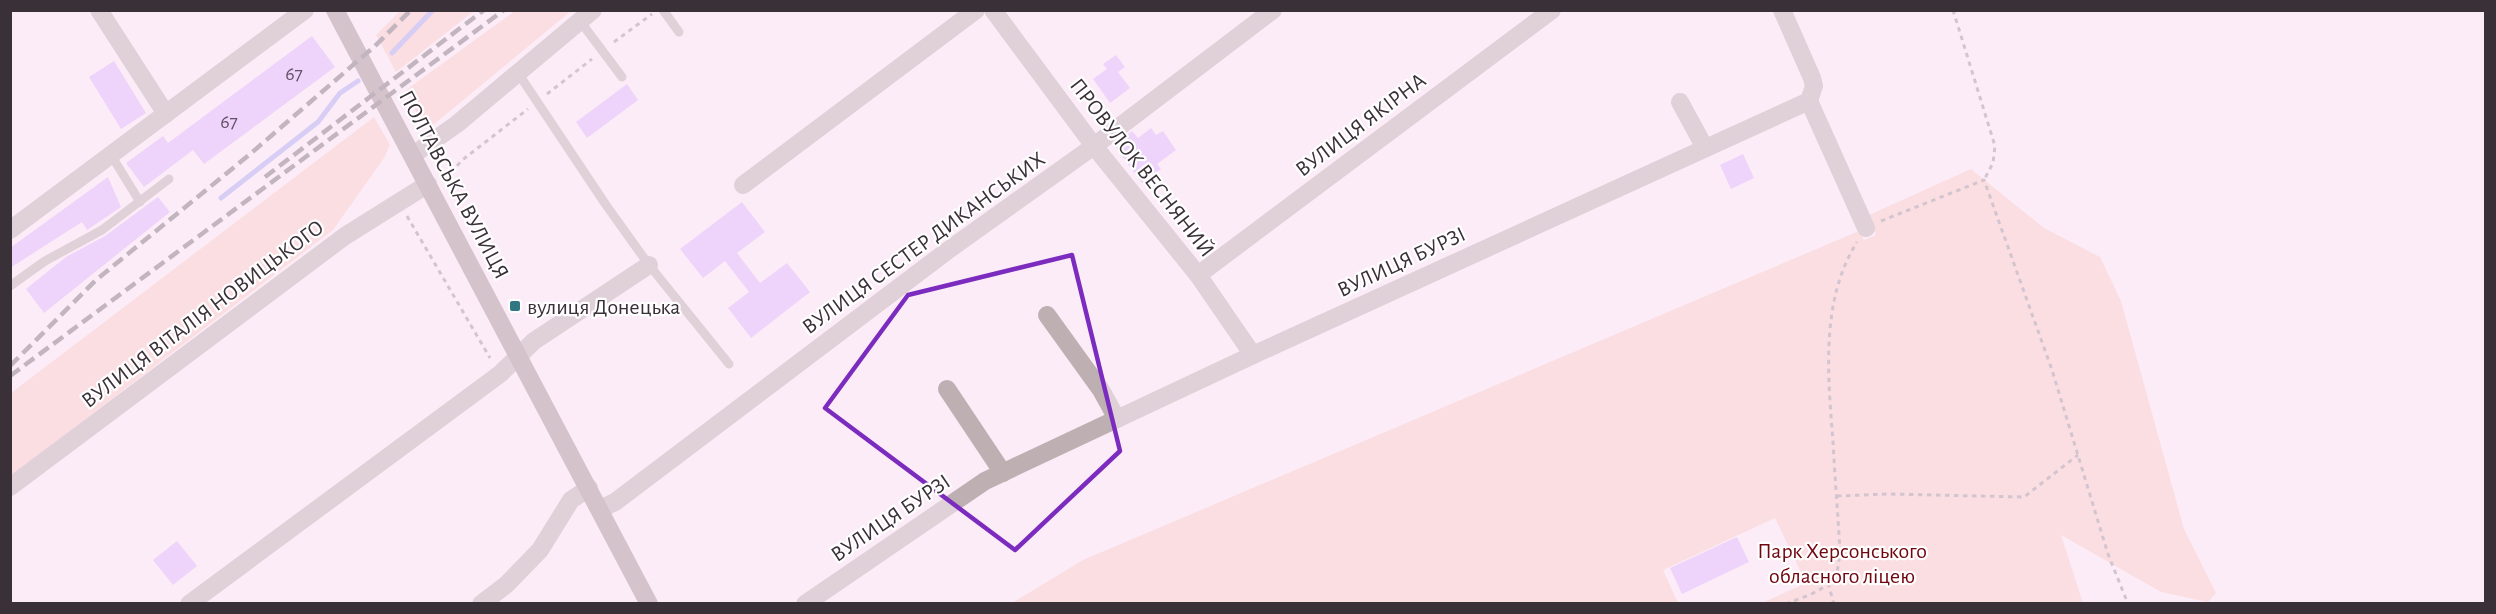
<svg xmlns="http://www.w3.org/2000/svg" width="2496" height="614" viewBox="0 0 2496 614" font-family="'Alegreya Sans',sans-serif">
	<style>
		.green { fill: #fbccc7 }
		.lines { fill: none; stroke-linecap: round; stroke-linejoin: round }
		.stream { stroke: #aba7f1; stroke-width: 5 }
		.building { fill: #deb5fc }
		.path { stroke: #a3959f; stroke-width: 3; stroke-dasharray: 4.5 4.5; stroke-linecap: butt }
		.service { stroke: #beafb3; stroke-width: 9 }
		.minor { stroke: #beafb3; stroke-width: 18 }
		.tertiary { stroke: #beafb3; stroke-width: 18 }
		.secondary { stroke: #a59095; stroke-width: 18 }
		.rail { stroke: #7e727b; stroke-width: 4.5; stroke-dasharray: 12 6; stroke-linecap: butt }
		.marked { fill: none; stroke: #7b2cbf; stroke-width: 4.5; stroke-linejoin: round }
		.poi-dot { fill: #317783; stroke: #fefefe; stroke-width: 2 }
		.labels { text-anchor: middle; stroke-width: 4.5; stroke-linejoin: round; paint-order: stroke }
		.number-label { font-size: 20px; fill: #635169 }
		.street-label { font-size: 22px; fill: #3a3038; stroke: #fefefe }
		.poi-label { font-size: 22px; fill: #3a3038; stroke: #fefefe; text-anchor: start }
		.park-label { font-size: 22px; fill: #700710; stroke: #fefefe }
	</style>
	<rect width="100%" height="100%" fill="#fcecf7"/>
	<g class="green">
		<polygon points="401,10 474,10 474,11 396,72 376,35"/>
		<polygon points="515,11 571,11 433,125 423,127 406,90"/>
		<polygon points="374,117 390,145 384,158 333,230 11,476 11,393"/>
		<polygon points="1971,169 2044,228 2100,257 2121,301 2184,529 2216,593 2208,602 2161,592 2061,535 2083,603 1762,603 1806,583 1775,518 1663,570 1678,603 1010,604 1083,560 1859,231 1864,240 1876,235 1869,215"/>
	</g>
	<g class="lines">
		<g class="stream">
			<polyline points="392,53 433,10"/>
			<polyline points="221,198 318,122 340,93 358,81"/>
		</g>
	</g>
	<g class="building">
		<polygon points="312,36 335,67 204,164 193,150 144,187 126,163 163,136 168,143"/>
		<polygon points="1116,55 1125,67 1118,72 1130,88 1110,103 1093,79 1107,69 1103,64"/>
		<polygon points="114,61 146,113 121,129 89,77"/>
		<polygon points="627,84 638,100 587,138 576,122"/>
		<polygon points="1151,128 1156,135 1163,131 1176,150 1157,164 1161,169 1142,183 1114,145 1132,131 1138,138"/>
		<polygon points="1743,154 1754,178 1731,189 1720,165"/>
		<polygon points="108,177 121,207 87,230 82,222 10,268 10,248"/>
		<polygon points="158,197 170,212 44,313 26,289 66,257 105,236"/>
		<polygon points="742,202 765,232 737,253 760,283 787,263 810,292 751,338 728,308 749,292 725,261 703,278 680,249"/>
		<polygon points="1737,537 1749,562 1682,594 1670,568"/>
		<polygon points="177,541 197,566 173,585 153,560"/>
	</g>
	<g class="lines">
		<g class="path">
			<polyline points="1953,10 1995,146 1993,163 1984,180"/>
			<polyline points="614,42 652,14"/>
			<polyline points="547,94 592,59"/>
			<polyline points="446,180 461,161 528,109"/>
			<polyline points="407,216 490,358"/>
			<polyline points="1881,221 1984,180 2052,370 2108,554 2128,604"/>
			<polyline points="1837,496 1889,494 2024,497 2078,455"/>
			<polyline points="1828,583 1834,604"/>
			<path d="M1786,604C1803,597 1830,590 1837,571C1839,565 1839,557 1840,552C1838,515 1835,479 1833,442C1828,376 1820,301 1857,242"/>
		</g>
		<g class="service">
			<polyline points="663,10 679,32"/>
			<polyline points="580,21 622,77"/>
			<polyline points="518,73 606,205 649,265 729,364"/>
			<polyline points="111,155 140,202"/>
			<polyline points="10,286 45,261 102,230 169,179"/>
		</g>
		<g class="minor">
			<polyline points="99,10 166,114"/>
			<polyline points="993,10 1094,146 1198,275 1253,355"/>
			<polyline points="1782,10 1812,78 1814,86 1809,101 1866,228"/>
			<polyline points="1680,102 1705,148"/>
			<polyline points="413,155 457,124 593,10"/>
			<polyline points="743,185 976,10"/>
			<polyline points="1198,275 1552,10"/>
			<polyline points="1047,315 1101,390 1117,419"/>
			<polyline points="947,389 1003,473"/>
			<polyline points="10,487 345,236 428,184"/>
			<polyline points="600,509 615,502 947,251 1094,146 1273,10"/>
			<polyline points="189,604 500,374 534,341 649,265"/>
			<polyline points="481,604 506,585 540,550 571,500 589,488"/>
			<polyline points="805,604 985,481 1253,355 1809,101"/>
		</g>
		<polyline class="tertiary" points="10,230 305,10"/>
		<polyline class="secondary" points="335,10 649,604"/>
		<g class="rail">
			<polyline points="265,177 484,10"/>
			<polyline points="10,366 96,280 249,155 375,46 411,10"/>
			<polyline points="10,376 504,10"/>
		</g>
	</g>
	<path d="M0 0H2496V614H0ZM1072,255L1120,451L1015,550L825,408L908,295Z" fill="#fcecf7" fill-opacity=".55" fill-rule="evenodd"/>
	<path class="marked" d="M1072,255L1120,451L1015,550L825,408L908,295Z"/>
	<rect class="poi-dot" x="509" y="300" width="12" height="12" rx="3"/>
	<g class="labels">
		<g class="number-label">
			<text x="294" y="80">67</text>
			<text x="229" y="128">67</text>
		</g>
		<g class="street-label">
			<text transform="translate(1360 124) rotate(-37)" y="8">ВУЛИЦЯ ЯКІРНА</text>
			<text transform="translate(1143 167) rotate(52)" y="8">ПРОВУЛОК ВЕСНЯНИЙ</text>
			<text transform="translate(455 184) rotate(62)" y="8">ПОЛТАВСЬКА ВУЛИЦЯ</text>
			<text transform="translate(923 242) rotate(-36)" y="8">ВУЛИЦЯ СЕСТЕР ДИКАНСЬКИХ</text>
			<text transform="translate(1401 261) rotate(-25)" y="8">ВУЛИЦЯ БУРЗІ</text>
			<text transform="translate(202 313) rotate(-37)" y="8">ВУЛИЦЯ ВІТАЛІЯ НОВИЦЬКОГО</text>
			<text transform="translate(890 517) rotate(-34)" y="8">ВУЛИЦЯ БУРЗІ</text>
		</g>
		<g class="poi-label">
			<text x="527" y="314">вулиця Донецька</text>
		</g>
		<g class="park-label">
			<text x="1842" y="558">Парк Херсонського<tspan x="1842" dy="25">обласного ліцею</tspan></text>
		</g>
	</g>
	<rect width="2496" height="614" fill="none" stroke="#3a3038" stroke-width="24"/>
</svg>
